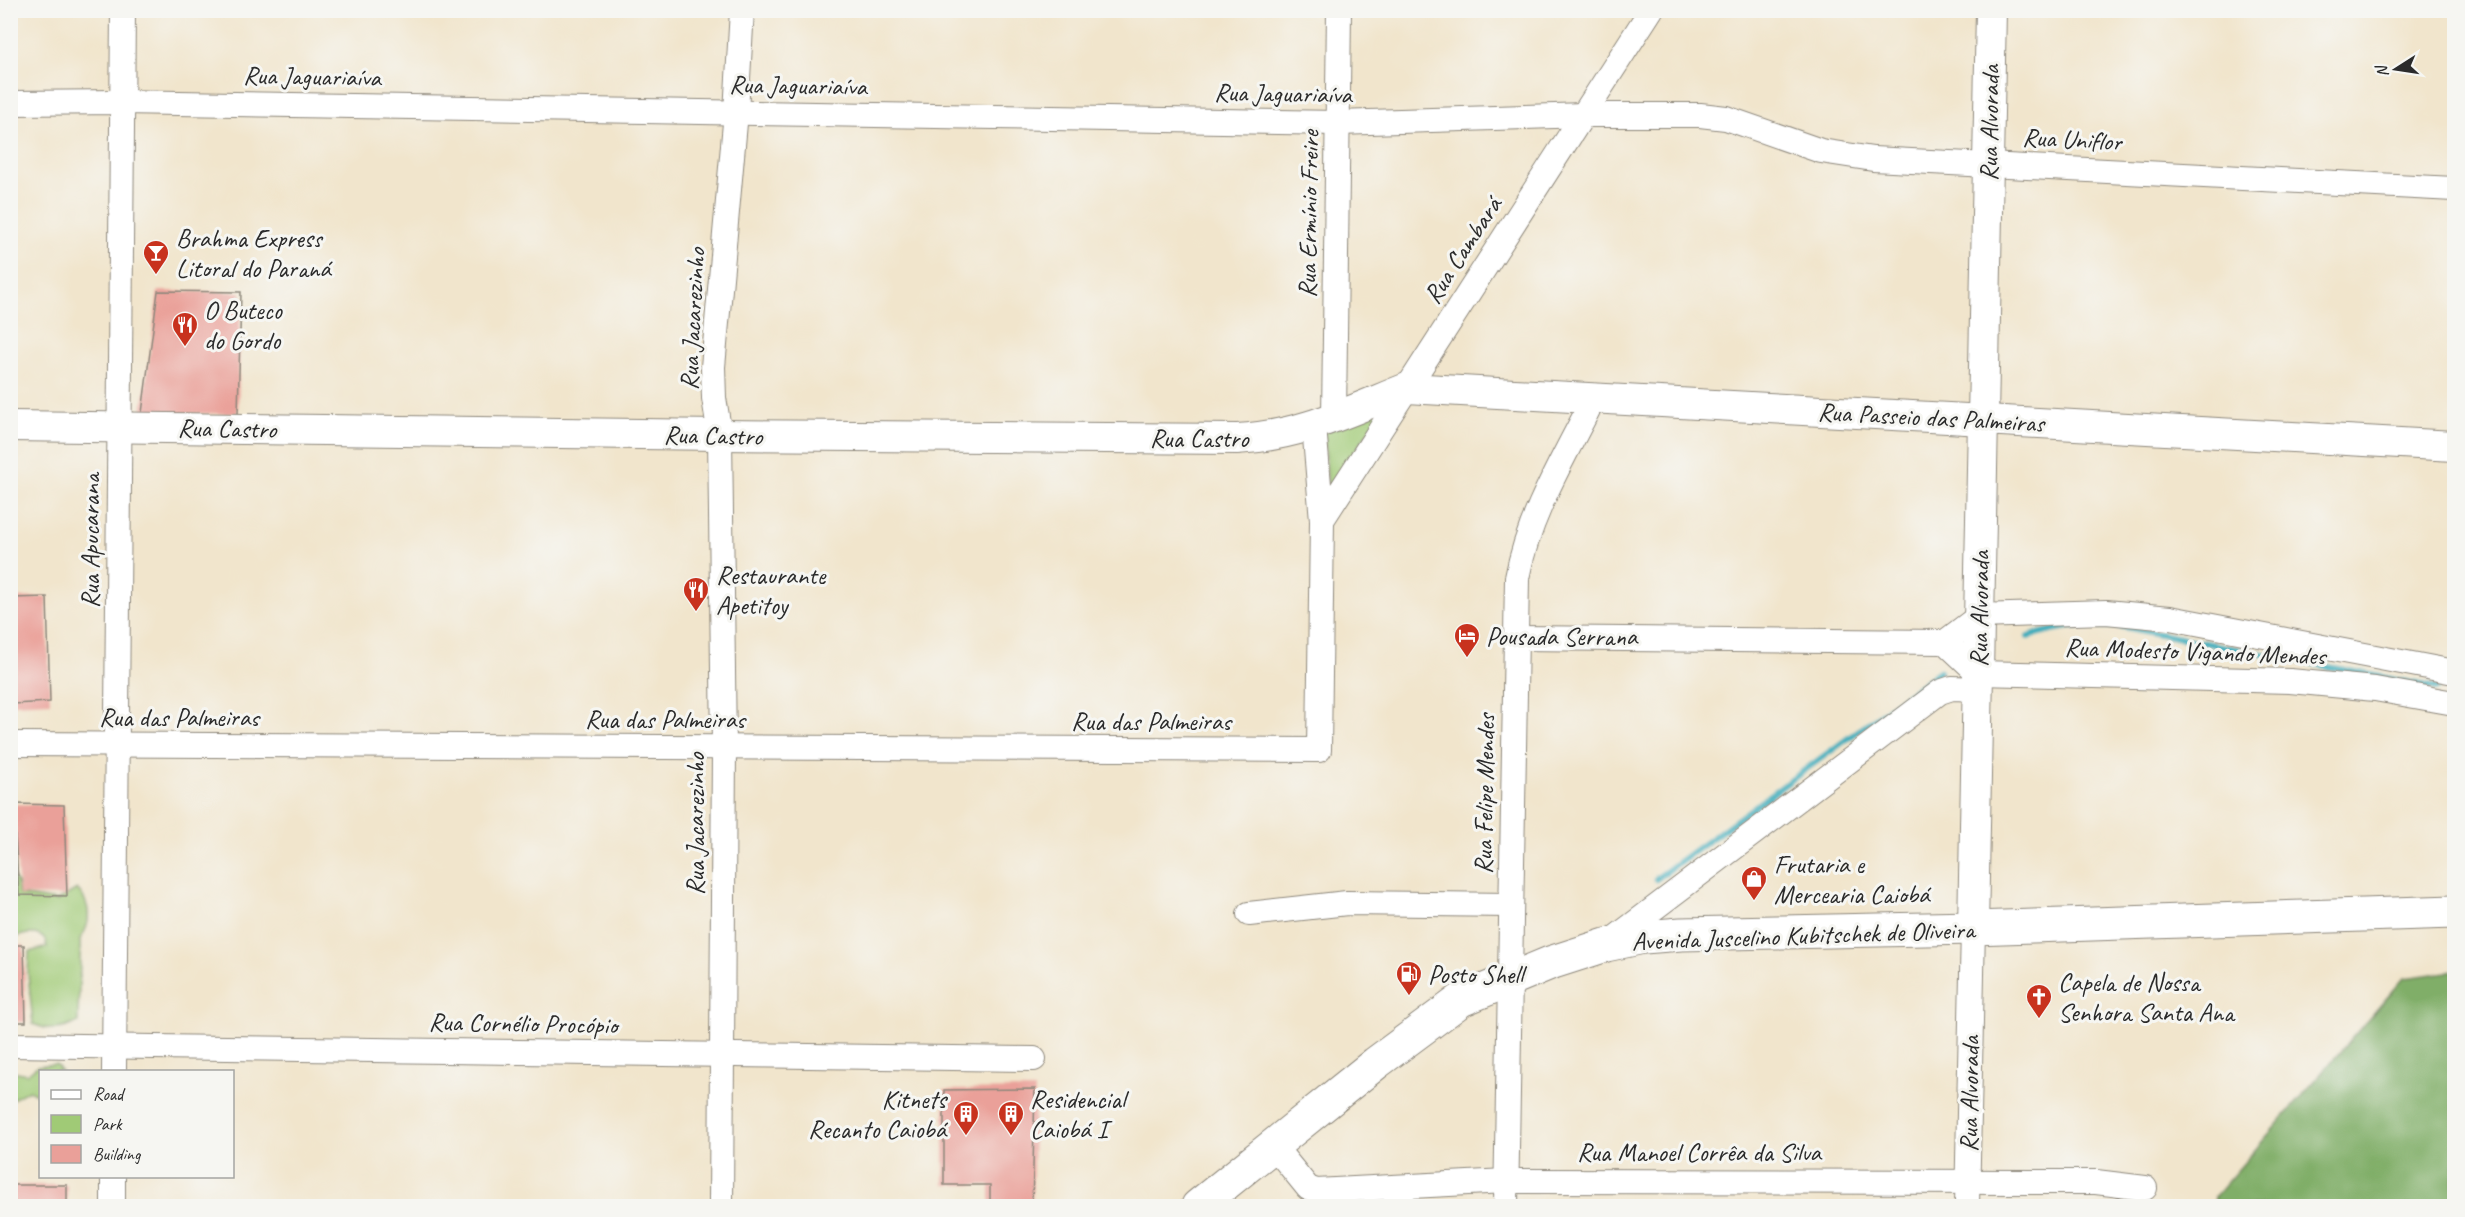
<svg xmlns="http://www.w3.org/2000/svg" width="2465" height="1217" viewBox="0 0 2465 1217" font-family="Caveat,sans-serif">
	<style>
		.green { fill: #a0ca76; stroke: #667a50; stroke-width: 1.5 }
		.forest { fill: #80ae67; stroke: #566c49; stroke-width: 1.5 }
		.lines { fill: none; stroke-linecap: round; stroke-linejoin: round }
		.stream { stroke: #3fadbc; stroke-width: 6 }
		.building { fill: #eaa099 }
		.minor-casing { stroke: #8e887c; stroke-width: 26 }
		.tertiary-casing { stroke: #8e887c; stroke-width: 32 }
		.primary-casing { stroke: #8e887c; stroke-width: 35 }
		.minor { stroke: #fff; stroke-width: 24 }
		.tertiary { stroke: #fff; stroke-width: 30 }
		.primary { stroke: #fff; stroke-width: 33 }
		.labels { text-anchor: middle; stroke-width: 6; stroke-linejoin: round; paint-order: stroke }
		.street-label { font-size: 26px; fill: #2b2b2b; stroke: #f6f6f2 }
		.poi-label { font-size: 26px; fill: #2b2b2b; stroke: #f6f6f2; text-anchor: start }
	</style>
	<rect width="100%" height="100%" fill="#f6f6f2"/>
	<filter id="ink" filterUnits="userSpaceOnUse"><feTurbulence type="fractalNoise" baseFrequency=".0167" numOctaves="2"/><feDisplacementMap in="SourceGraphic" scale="12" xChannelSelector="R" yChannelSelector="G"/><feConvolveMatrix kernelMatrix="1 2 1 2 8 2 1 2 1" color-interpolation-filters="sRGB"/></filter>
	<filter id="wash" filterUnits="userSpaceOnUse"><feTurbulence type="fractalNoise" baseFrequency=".008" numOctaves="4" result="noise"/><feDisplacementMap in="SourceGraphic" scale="24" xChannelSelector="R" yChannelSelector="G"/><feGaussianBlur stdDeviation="1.35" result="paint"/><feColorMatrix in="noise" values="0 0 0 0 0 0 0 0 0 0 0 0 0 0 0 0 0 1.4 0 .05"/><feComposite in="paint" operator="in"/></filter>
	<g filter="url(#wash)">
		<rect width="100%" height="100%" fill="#f1e5cc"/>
		<g class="green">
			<polygon points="1385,408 1328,490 1324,432"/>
			<path d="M11,784H12L15,857L13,877L17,883L19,895L57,901L77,889C91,903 92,924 80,939C81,967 78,994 78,1022C61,1031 50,1031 33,1024L28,974L29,952L47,947C45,928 22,934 11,939Z"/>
			<polygon points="56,1064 61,1071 40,1072 40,1096 29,1090 11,1100 11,1071 27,1074 37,1066"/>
		</g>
		<polygon class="forest" points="2454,971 2454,1206 2214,1206 2215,1196 2404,978"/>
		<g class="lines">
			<g class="stream">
				<path d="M2028,637C2064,625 2082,625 2119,626L2437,688"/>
				<polyline points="1656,879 1940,671"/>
			</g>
		</g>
		<g id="blocks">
			<g class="building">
				<polygon points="158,291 241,292 238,414 142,413"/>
				<polygon points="47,597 50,702 13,704 10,598"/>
				<polygon points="13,804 64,805 67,896 19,895"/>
				<polygon points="10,945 24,945 26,1022 10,1022"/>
				<polygon points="1035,1089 1032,1206 990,1206 990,1185 944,1185 944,1090"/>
				<rect x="10" y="1185" width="57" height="21"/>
			</g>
		</g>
	</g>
	<g filter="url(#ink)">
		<use href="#blocks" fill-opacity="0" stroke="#8e887c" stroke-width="1.5"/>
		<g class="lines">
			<defs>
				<g id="minor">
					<polyline points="10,103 122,102 1338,123 1584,115 1700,115 1726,118 1821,151 1873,159 2454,189"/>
					<polyline points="1334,418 1339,10"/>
					<polyline points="1322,520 1651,10"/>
					<polyline points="1515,638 1945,642 1979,616 2106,612 2170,618 2454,672"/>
					<polyline points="1945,642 1978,673 2290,681 2375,689 2454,703"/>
					<polyline points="10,744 1319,750 1322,520 1314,426"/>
					<polyline points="1249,914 1347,903 1511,905"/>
					<polyline points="1611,941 1940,692 1952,688 1978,689"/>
					<polyline points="10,1045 1034,1059"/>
					<polyline points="114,1072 123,10"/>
					<polyline points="1273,1145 1308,1188 1316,1191 1506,1181 2096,1182 2145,1188"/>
					<polyline points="113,1206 113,1176"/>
					<polyline points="721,1206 724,748 720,435 714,398 713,367 736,112 742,10"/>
					<path d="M1506,1206L1517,578C1529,514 1565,456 1594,398"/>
					<polyline points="1967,1206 1973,928"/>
				</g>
				<g id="tertiary">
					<path d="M10,426L720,435L1237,439C1301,436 1349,411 1407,388L2454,446"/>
					<polyline points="1973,928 1991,10"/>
				</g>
				<polyline id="primary" points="1198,1206 1376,1063 1461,1000 1550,963 1606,945 1644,937 1681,934 1973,928 2454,912"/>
			</defs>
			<use href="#minor" class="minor-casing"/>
			<use href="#tertiary" class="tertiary-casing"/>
			<use href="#primary" class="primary-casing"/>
			<use href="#minor" class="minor"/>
			<use href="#tertiary" class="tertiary"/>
			<use href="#primary" class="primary"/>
		</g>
	</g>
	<defs>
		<symbol id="bar-pin" viewBox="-11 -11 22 30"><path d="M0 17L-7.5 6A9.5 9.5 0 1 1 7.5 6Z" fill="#c8321e" stroke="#f6f6f2"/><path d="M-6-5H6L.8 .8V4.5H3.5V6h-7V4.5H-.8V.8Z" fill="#fff"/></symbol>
		<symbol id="restaurant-pin" viewBox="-11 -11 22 30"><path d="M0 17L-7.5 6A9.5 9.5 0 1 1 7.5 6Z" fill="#c8321e" stroke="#f6f6f2"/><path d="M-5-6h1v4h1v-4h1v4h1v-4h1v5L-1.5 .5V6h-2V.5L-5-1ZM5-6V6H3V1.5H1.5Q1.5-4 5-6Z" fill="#fff"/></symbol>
		<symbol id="hotel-pin" viewBox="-11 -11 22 30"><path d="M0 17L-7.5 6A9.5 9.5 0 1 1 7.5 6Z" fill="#c8321e" stroke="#f6f6f2"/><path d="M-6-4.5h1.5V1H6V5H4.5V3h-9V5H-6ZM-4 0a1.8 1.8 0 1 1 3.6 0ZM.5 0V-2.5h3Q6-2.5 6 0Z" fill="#fff"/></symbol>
		<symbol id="shop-pin" viewBox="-11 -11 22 30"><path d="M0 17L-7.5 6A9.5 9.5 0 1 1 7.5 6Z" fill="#c8321e" stroke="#f6f6f2"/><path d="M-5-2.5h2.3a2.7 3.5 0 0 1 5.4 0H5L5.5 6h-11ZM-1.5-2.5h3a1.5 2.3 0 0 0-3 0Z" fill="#fff"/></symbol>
		<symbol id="fuel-pin" viewBox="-11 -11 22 30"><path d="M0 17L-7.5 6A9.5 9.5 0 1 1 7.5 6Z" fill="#c8321e" stroke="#f6f6f2"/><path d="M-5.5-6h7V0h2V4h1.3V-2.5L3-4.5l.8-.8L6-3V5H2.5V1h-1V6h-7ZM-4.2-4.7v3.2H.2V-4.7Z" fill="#fff"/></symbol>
		<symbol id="church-pin" viewBox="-11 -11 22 30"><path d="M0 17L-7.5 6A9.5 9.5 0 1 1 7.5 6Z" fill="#c8321e" stroke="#f6f6f2"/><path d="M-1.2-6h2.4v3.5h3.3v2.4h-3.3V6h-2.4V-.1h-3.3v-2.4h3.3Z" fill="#fff"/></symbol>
		<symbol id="building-pin" viewBox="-11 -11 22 30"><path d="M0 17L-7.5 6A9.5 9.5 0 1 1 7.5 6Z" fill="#c8321e" stroke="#f6f6f2"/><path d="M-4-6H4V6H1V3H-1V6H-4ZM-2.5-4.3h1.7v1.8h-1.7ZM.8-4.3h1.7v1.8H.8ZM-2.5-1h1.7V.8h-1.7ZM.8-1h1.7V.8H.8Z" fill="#fff"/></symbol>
	</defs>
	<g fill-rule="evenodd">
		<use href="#bar-pin" x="141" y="238" width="30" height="40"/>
		<use href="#restaurant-pin" x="170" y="310" width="30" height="40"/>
		<use href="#restaurant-pin" x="681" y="575" width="30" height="40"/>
		<use href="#hotel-pin" x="1452" y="621" width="30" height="40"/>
		<use href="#shop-pin" x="1739" y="864" width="30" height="40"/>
		<use href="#fuel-pin" x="1394" y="959" width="30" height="40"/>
		<use href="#church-pin" x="2024" y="982" width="30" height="40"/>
		<use href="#building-pin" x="951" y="1099" width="30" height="40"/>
		<use href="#building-pin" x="996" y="1099" width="30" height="40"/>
	</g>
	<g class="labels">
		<g class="street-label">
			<text transform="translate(312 76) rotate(1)" y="9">Rua Jaguariaíva</text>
			<text transform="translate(798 85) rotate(1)" y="9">Rua Jaguariaíva</text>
			<text transform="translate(1283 93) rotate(1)" y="9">Rua Jaguariaíva</text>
			<text transform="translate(1989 123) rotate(-89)" y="9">Rua Alvorada</text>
			<text transform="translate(2072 139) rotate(3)" y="9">Rua Uniflor</text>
			<text transform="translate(1308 214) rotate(-89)" y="9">Rua Ermínio Freire</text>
			<text transform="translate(1462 250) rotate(-57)" y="9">Rua Cambará</text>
			<text transform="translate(692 319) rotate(-87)" y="9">Rua Jacarezinho</text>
			<text transform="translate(1931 417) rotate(3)" y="9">Rua Passeio das Palmeiras</text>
			<text transform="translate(227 428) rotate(1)" y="9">Rua Castro</text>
			<text transform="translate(713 435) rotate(1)" y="9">Rua Castro</text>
			<text x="1199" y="447">Rua Castro</text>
			<text transform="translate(90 541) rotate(-90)" y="9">Rua Apucarana</text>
			<text transform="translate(1979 609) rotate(-89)" y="9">Rua Alvorada</text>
			<text transform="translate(2195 651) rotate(2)" y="9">Rua Modesto Vigando Mendes</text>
			<text x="179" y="726">Rua das Palmeiras</text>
			<text x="665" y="728">Rua das Palmeiras</text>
			<text x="1151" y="730">Rua das Palmeiras</text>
			<text transform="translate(1484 794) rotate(-89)" y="9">Rua Felipe Mendes</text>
			<text transform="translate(695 824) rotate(-90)" y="9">Rua Jacarezinho</text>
			<text transform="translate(1803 935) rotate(-2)" y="9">Avenida Juscelino Kubitschek de Oliveira</text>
			<text transform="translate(523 1023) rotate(1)" y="9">Rua Cornélio Procópio</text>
			<text transform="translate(1969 1094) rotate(-89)" y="9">Rua Alvorada</text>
			<text x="1699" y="1161">Rua Manoel Corrêa da Silva</text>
		</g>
		<g class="poi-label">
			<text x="176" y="247">Brahma Express<tspan x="176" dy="30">Litoral do Paraná</tspan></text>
			<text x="204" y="319">O Buteco<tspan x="204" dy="30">do Gordo</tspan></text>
			<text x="716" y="584">Restaurante<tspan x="716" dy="30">Apetitoy</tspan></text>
			<text x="1486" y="645">Pousada Serrana</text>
			<text x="1774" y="873">Frutaria e<tspan x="1774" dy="30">Mercearia Caiobá</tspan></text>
			<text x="1428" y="983">Posto Shell</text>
			<text x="2058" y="991">Capela de Nossa<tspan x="2058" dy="30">Senhora Santa Ana</tspan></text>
			<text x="946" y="1108" text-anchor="end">Kitnets<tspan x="946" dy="30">Recanto Caiobá</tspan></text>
			<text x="1030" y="1108">Residencial<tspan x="1030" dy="30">Caiobá I</tspan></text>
		</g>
	</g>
	<rect width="2465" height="1217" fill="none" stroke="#f6f6f2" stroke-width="36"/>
	<rect x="39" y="1070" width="195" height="108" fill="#f6f6f2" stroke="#a5a5a2" stroke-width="1.5"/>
	<rect x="51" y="1090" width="30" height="9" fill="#ffffff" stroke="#a5a5a2" stroke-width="1.5"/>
	<text x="93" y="1100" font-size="18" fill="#2b2b2b">Road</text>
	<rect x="51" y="1115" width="30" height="18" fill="#a0ca76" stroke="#a5a5a2" stroke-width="1.5"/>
	<text x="93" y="1130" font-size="18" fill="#2b2b2b">Park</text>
	<rect x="51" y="1145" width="30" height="18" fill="#eaa099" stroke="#a5a5a2" stroke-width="1.5"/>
	<text x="93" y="1160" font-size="18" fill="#2b2b2b">Building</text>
	<g transform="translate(2396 69) rotate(258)" stroke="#f6f6f2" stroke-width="4.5" paint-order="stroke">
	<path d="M0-4.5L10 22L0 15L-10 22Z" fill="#2b2b2b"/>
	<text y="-9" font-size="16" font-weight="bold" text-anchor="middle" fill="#2b2b2b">N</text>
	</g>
</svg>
